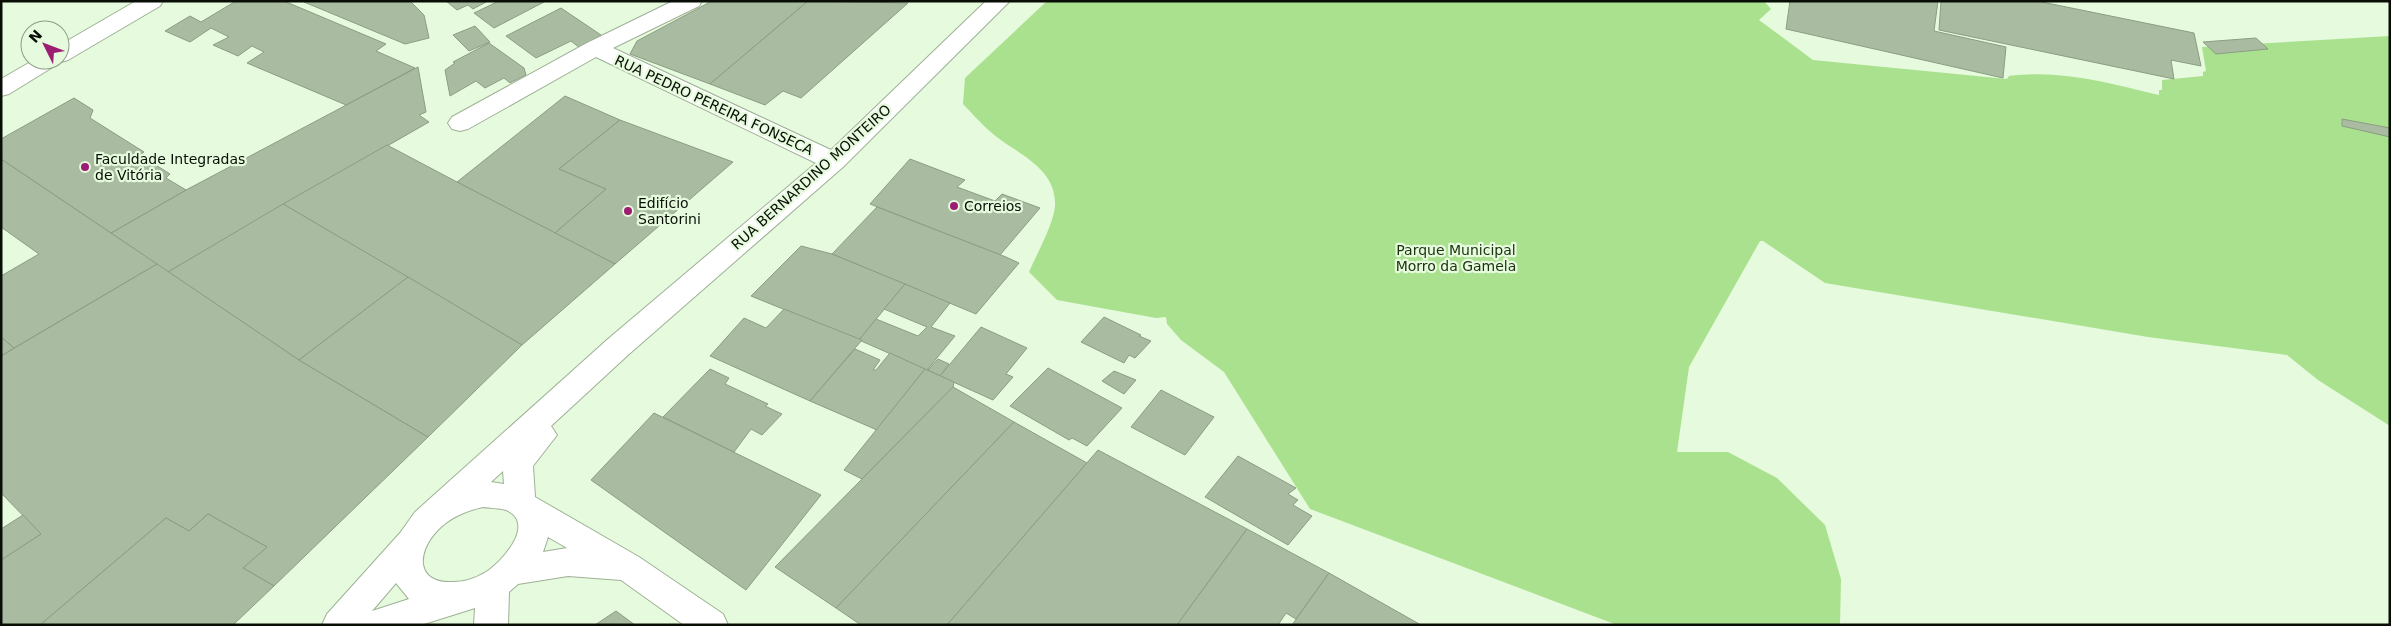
<svg xmlns="http://www.w3.org/2000/svg" width="2391" height="626" viewBox="0 0 2391 626" font-family="'DejaVu Sans',sans-serif">
	<style>
		.green { fill: #aae18f }
		.building { fill: #a9bca1; stroke: #8b9d82 }
		.lines { fill: none; stroke-linecap: round; stroke-linejoin: round }
		.minor-casing { stroke: #9eb196; stroke-width: 2 }
		.minor { fill: #fff; fill-rule: evenodd }
		.poi-dot { fill: #9c1d72; stroke: #e6fadd; stroke-width: 2 }
		.labels { text-anchor: middle; stroke-width: 4.5; stroke-linejoin: round; paint-order: stroke }
		.street-label { font-size: 14px; fill: #080e05; stroke: #e6fadd }
		.poi-label { font-size: 14px; fill: #080e05; stroke: #e6fadd; text-anchor: start }
		.park-label { font-size: 14px; fill: #1b300e; stroke: #e6fadd }
	</style>
	<rect width="100%" height="100%" fill="#e6fadd"/>
	<path class="green" d="M1047,1H1764L1771,9L1759,20L1813,60L2007,79L2009,76C2060,69 2110,83 2159,95V90H2162V80L2203,76V72L2206,71L2202,47L2390,36V426L2318,380L2287,355L2148,337L1825,283L1763,241H1760L1689,367L1677,452H1728L1777,478L1825,525L1841,579L1840,625H1617L1310,509L1224,372L1181,340L1167,324L1166,317L1156,318L1057,300L1029,272C1036,256 1055,221 1055,205C1056,167 1017,154 993,134C982,125 973,114 963,104L965,78Z"/>
	<g class="building">
		<polygon points="236,1 284,1 386,44 376,51 415,68 346,105 247,63 264,52 252,46 238,56 213,45 229,37 211,28 190,42 165,31 190,16 201,22"/>
		<polygon points="306,1 410,1 424,15 429,38 405,44 304,2"/>
		<polygon points="446,1 485,1 486,2 473,9 468,5 457,10"/>
		<polygon points="499,1 546,1 494,28 474,13"/>
		<polygon points="712,1 808,1 710,84 630,54 637,41"/>
		<polygon points="808,1 908,3 801,98 783,91 765,105 710,84"/>
		<polygon points="1790,1 1938,1 1934,31 2006,47 2003,78 1786,29"/>
		<polygon points="1941,1 2037,1 2194,33 2201,66 2171,60 2174,79 1939,30"/>
		<polygon points="561,8 601,35 580,48 571,41 536,58 506,36"/>
		<polygon points="475,26 490,42 469,51 453,35"/>
		<polygon points="2256,38 2268,49 2216,54 2203,42"/>
		<polygon points="489,43 524,68 526,75 510,83 504,78 485,88 476,81 450,96 445,70 455,63 453,62"/>
		<polygon points="418,67 426,112 419,115 429,122 168,272 111,233 186,190"/>
		<polygon points="565,96 620,120 559,169 606,189 555,233 457,182"/>
		<polygon points="74,98 93,110 90,118 144,152 140,155 170,174 166,178 186,190 111,233 1,159 1,139"/>
		<polygon points="2342,119 2390,128 2390,137 2342,126"/>
		<polygon points="620,120 733,162 615,264 555,233 606,189 559,169"/>
		<polygon points="387,145 457,182 615,264 522,345 283,204"/>
		<polygon points="1,159 157,264 14,348 1,337 1,276 39,254 1,227"/>
		<polygon points="910,159 965,180 957,187 995,201 1002,194 1040,208 1000,255 870,204"/>
		<polygon points="283,204 408,277 299,360 168,272"/>
		<polygon points="877,207 1006,257 1019,263 976,314 832,254"/>
		<polygon points="801,246 832,254 905,284 859,340 751,296"/>
		<polygon points="157,264 299,360 428,437 274,586 243,568 267,547 208,514 189,531 166,518 40,625 1,625 1,560 41,534 1,493 1,356"/>
		<polygon points="408,277 522,345 428,437 299,360"/>
		<polygon points="905,284 950,303 931,327 955,336 927,370 859,340 876,319 918,336 927,327 884,309"/>
		<polygon points="784,309 862,340 810,401 710,356 744,318 766,328"/>
		<polygon points="1104,317 1141,335 1139,336 1151,341 1135,358 1129,355 1124,363 1081,342"/>
		<polygon points="981,327 1027,348 1006,374 1013,377 993,400 940,376"/>
		<polygon points="1,337 14,348 1,356"/>
		<polygon points="855,349 880,360 873,370 876,370 890,353 925,369 877,430 810,401"/>
		<polygon points="938,359 949,364 940,376 928,370"/>
		<polygon points="1048,368 1122,408 1087,446 1072,438 1069,440 1010,406"/>
		<polygon points="710,369 729,378 725,384 768,404 765,406 782,414 762,435 751,429 734,452 663,417"/>
		<polygon points="925,369 954,382 953,387 862,479 844,470"/>
		<polygon points="1114,371 1136,380 1124,394 1102,381"/>
		<polygon points="953,387 1014,422 836,608 775,567"/>
		<polygon points="1161,390 1214,417 1185,455 1131,427"/>
		<polygon points="654,413 821,495 746,590 591,480"/>
		<polygon points="1014,422 1087,463 947,625 861,625 836,608"/>
		<polygon points="1098,450 1247,529 1177,625 947,625"/>
		<polygon points="1238,456 1296,488 1288,494 1298,500 1293,505 1312,516 1288,545 1205,497"/>
		<polygon points="208,514 267,547 243,568 274,586 233,625 40,625 166,518 189,531"/>
		<polygon points="23,515 41,534 1,560 1,529"/>
		<polygon points="1247,529 1329,573 1296,619 1286,613 1278,625 1177,625"/>
		<polygon points="1329,573 1421,625 1292,625"/>
		<polygon points="616,611 635,625 595,625"/>
	</g>
	<g class="lines">
		<defs>
			<g id="minor">
				<polygon points="136,1 163,1 160,6 68,60 61,62 9,94 1,96 1,79 34,60 60,60 60,45"/>
				<path d="M673,1H702L699,6L613,48L831,150L986,1H1010L843,167L628,355L551,426L557,435L533,466L535,497L639,557L723,614L728,625H684L621,580L568,576L518,584L509,592L508,625H474L475,608L421,625H322L327,614L400,533L415,512L608,339L816,163L596,57L468,129L460,131L452,129L448,123L452,117L587,43ZM503,471L504,484L491,482ZM483,507C490,508 499,508 506,510C537,523 502,562 486,572C476,578 465,582 453,582C416,584 416,553 437,531C449,518 465,511 483,507ZM548,537L567,548L543,552ZM396,583L409,599L372,611Z"/>
			</g>
		</defs>
		<use href="#minor" class="minor-casing"/>
		<use href="#minor" class="minor"/>
	</g>
	<g class="poi-dot">
		<circle cx="85" cy="167" r="5"/>
		<circle cx="954" cy="206" r="5"/>
		<circle cx="628" cy="211" r="5"/>
	</g>
	<g class="labels">
		<g class="street-label">
			<text transform="translate(714 105) rotate(25)" y="5">RUA PEDRO PEREIRA FONSECA</text>
			<text transform="translate(811 177) rotate(-42)" y="5">RUA BERNARDINO MONTEIRO</text>
		</g>
		<g class="poi-label">
			<text x="95" y="164">Faculdade Integradas<tspan x="95" dy="16">de Vitória</tspan></text>
			<text x="638" y="208">Edifício<tspan x="638" dy="16">Santorini</tspan></text>
			<text x="964" y="211">Correios</text>
		</g>
		<g class="park-label">
			<text x="1456" y="255">Parque Municipal<tspan x="1456" dy="16">Morro da Gamela</tspan></text>
		</g>
	</g>
	<rect width="2391" height="626" fill="none" stroke="#080e05" stroke-width="5"/>
	<g transform="translate(45 45) rotate(312)"><circle r="24" fill="#e6fadd" stroke="#8d9c87"/>
	<path d="M0-4L9 19L0 12L-9 19Z" fill="#9c1d72"/>
	<text y="-8" font-size="14" font-weight="bold" text-anchor="middle" fill="#080e05">N</text>
	</g>
</svg>
